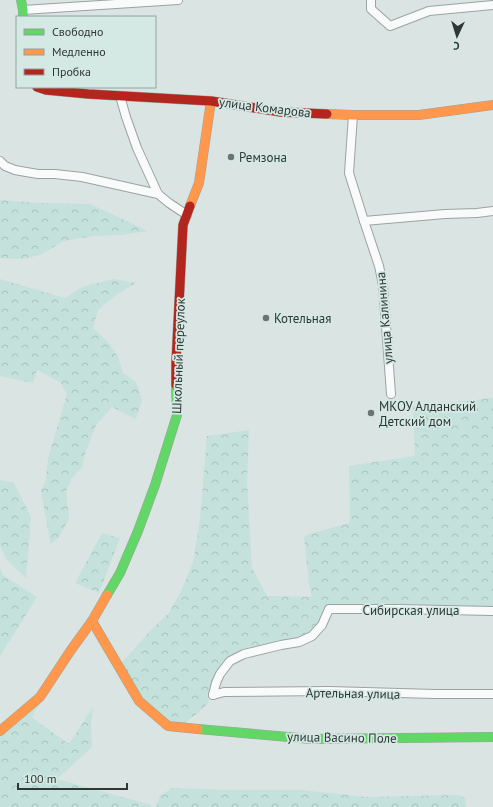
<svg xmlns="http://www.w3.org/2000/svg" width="493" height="807" viewBox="0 0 493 807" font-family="'PT Sans',sans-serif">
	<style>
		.forest { fill: url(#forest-crowns) }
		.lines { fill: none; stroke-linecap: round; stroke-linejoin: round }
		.street-casing { stroke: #9ba3a1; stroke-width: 10 }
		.fast-casing { stroke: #9ba3a1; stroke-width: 10 }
		.slow-casing { stroke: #9ba3a1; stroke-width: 10 }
		.jam-casing { stroke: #9ba3a1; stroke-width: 10 }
		.street { stroke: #f9fbfb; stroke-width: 8 }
		.fast { stroke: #63d668; stroke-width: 9 }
		.slow { stroke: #ff974d; stroke-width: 9 }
		.jam { stroke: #b3261e; stroke-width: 9 }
		.poi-dot { fill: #6b7472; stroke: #d5e9e4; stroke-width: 1.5 }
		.labels { text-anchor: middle; stroke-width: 3.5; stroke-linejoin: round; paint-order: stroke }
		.street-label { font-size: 13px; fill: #2f3735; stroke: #d5e9e4 }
		.poi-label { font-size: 13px; fill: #2f3735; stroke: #d5e9e4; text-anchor: start }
	</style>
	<defs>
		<pattern id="forest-crowns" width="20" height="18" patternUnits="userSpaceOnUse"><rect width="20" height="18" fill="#c4e1db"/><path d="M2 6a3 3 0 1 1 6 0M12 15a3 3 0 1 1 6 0" fill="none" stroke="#a9c2bd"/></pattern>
	</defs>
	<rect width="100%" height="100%" fill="#dae4e2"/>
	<g class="forest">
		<polygon points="0,200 39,203 90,204 148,231 120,235 93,236 64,241 40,255 22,259 0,258"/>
		<polygon points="0,279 65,298 82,287 114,279 136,283 116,295 98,310 93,328 108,342 118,357 123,373 136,382 142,400 136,419 112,407 96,425 86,451 82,467 72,478 66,491 69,519 58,538 51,544 49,535 41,491 46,479 48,459 67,394 60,382 37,370 33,383 0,376"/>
		<polygon points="493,398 493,611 329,609 312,636 230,661 213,695 206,705 198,713 189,719 185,727 168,726 139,701 118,667 151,630 169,613 182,589 193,562 200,520 207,436 249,430 247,482 252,568 267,596 312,597 309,584 304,537 309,534 350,523 349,466 415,456 413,407"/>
		<polygon points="0,480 14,483 31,517 26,578 6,559 0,545"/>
		<polygon points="102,533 120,538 99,593 75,583"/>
		<polygon points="0,568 3,575 37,597 0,656"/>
		<polygon points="60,675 31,717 69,744 93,707 91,724 92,747 57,779 151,805 151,807 0,807 0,731"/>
		<polygon points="172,788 230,790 301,790 366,797 459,795 465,798 466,807 156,807 160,796"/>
	</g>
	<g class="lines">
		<defs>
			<g id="street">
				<polyline points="371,0 371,9 390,26 429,11 493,5"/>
				<polyline points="23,10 178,0"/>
				<polyline points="120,96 126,117 137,148 158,194 169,203 187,215"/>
				<polyline points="353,115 349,173 364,221"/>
				<polyline points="0,161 5,166 15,170 26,172 38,174 55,174 82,177 158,194"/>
				<polyline points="391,394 383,285 379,266 364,221 445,214 477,213 493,211"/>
				<polyline points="213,695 216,683 220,674 230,661 244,654 281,645 299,642 312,636 322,625 329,609 397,609 493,611"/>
				<polyline points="213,695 224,692 329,691 435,694 493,694"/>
			</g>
			<g id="fast">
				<polyline points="21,0 23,10 23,17"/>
				<polyline points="107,595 120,573 138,531 155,485 177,415 176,385"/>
				<polyline points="198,729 311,739 493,737"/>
			</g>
			<g id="slow">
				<polyline points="327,114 353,115 419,115 493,105"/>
				<polyline points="190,206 199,183 211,101"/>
				<polyline points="92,621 139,701 168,726 198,729"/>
				<polyline points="0,731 40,697 71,650 92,621 107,595"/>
			</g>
			<g id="jam">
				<polyline points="37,87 46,90 88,94 211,101 281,112 327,114"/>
				<polyline points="176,385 176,363 183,225 190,206"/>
			</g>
		</defs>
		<use href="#street" class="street-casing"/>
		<use href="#fast" class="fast-casing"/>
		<use href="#slow" class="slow-casing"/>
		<use href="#jam" class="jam-casing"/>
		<use href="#street" class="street"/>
		<use href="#fast" class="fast"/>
		<use href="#slow" class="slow"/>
		<use href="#jam" class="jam"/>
	</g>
	<g class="poi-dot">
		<circle cx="231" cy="157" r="4"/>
		<circle cx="266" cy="318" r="4"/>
		<circle cx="371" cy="413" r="4"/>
	</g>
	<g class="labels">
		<g class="street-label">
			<text transform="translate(265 107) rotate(7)" y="5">улица Комарова</text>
			<text transform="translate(384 318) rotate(-95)" y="5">улица Калинина</text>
			<text transform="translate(178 356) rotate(-88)" y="5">Школьный переулок</text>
			<text x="411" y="615">Сибирская улица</text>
			<text transform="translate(353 693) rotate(1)" y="5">Артельная улица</text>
			<text transform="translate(342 737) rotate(1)" y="5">улица Васино Поле</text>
		</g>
		<g class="poi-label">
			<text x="239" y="162">Ремзона</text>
			<text x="274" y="323">Котельная</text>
			<text x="379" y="411">МКОУ Алданский<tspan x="379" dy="15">Детский дом</tspan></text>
		</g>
	</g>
	<rect x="16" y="16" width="140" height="72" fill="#d5e9e4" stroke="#93a29e"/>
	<rect x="24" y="29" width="20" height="6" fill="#63d668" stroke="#93a29e"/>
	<text x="52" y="36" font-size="12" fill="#2f3735">Свободно</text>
	<rect x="24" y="49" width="20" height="6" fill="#ff974d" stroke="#93a29e"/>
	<text x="52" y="56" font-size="12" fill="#2f3735">Медленно</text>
	<rect x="24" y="69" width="20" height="6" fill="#b3261e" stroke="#93a29e"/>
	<text x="52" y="76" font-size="12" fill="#2f3735">Пробка</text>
	<g transform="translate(457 36) rotate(184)" stroke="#d5e9e4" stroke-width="3" paint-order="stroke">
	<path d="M0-3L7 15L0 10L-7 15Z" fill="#2f3735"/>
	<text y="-6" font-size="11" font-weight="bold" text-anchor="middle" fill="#2f3735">С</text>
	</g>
	<path d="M18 783v6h109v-6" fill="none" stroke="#2f3735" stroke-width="2"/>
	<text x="24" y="783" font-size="12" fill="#2f3735" stroke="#d5e9e4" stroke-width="3" paint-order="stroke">100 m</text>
</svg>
